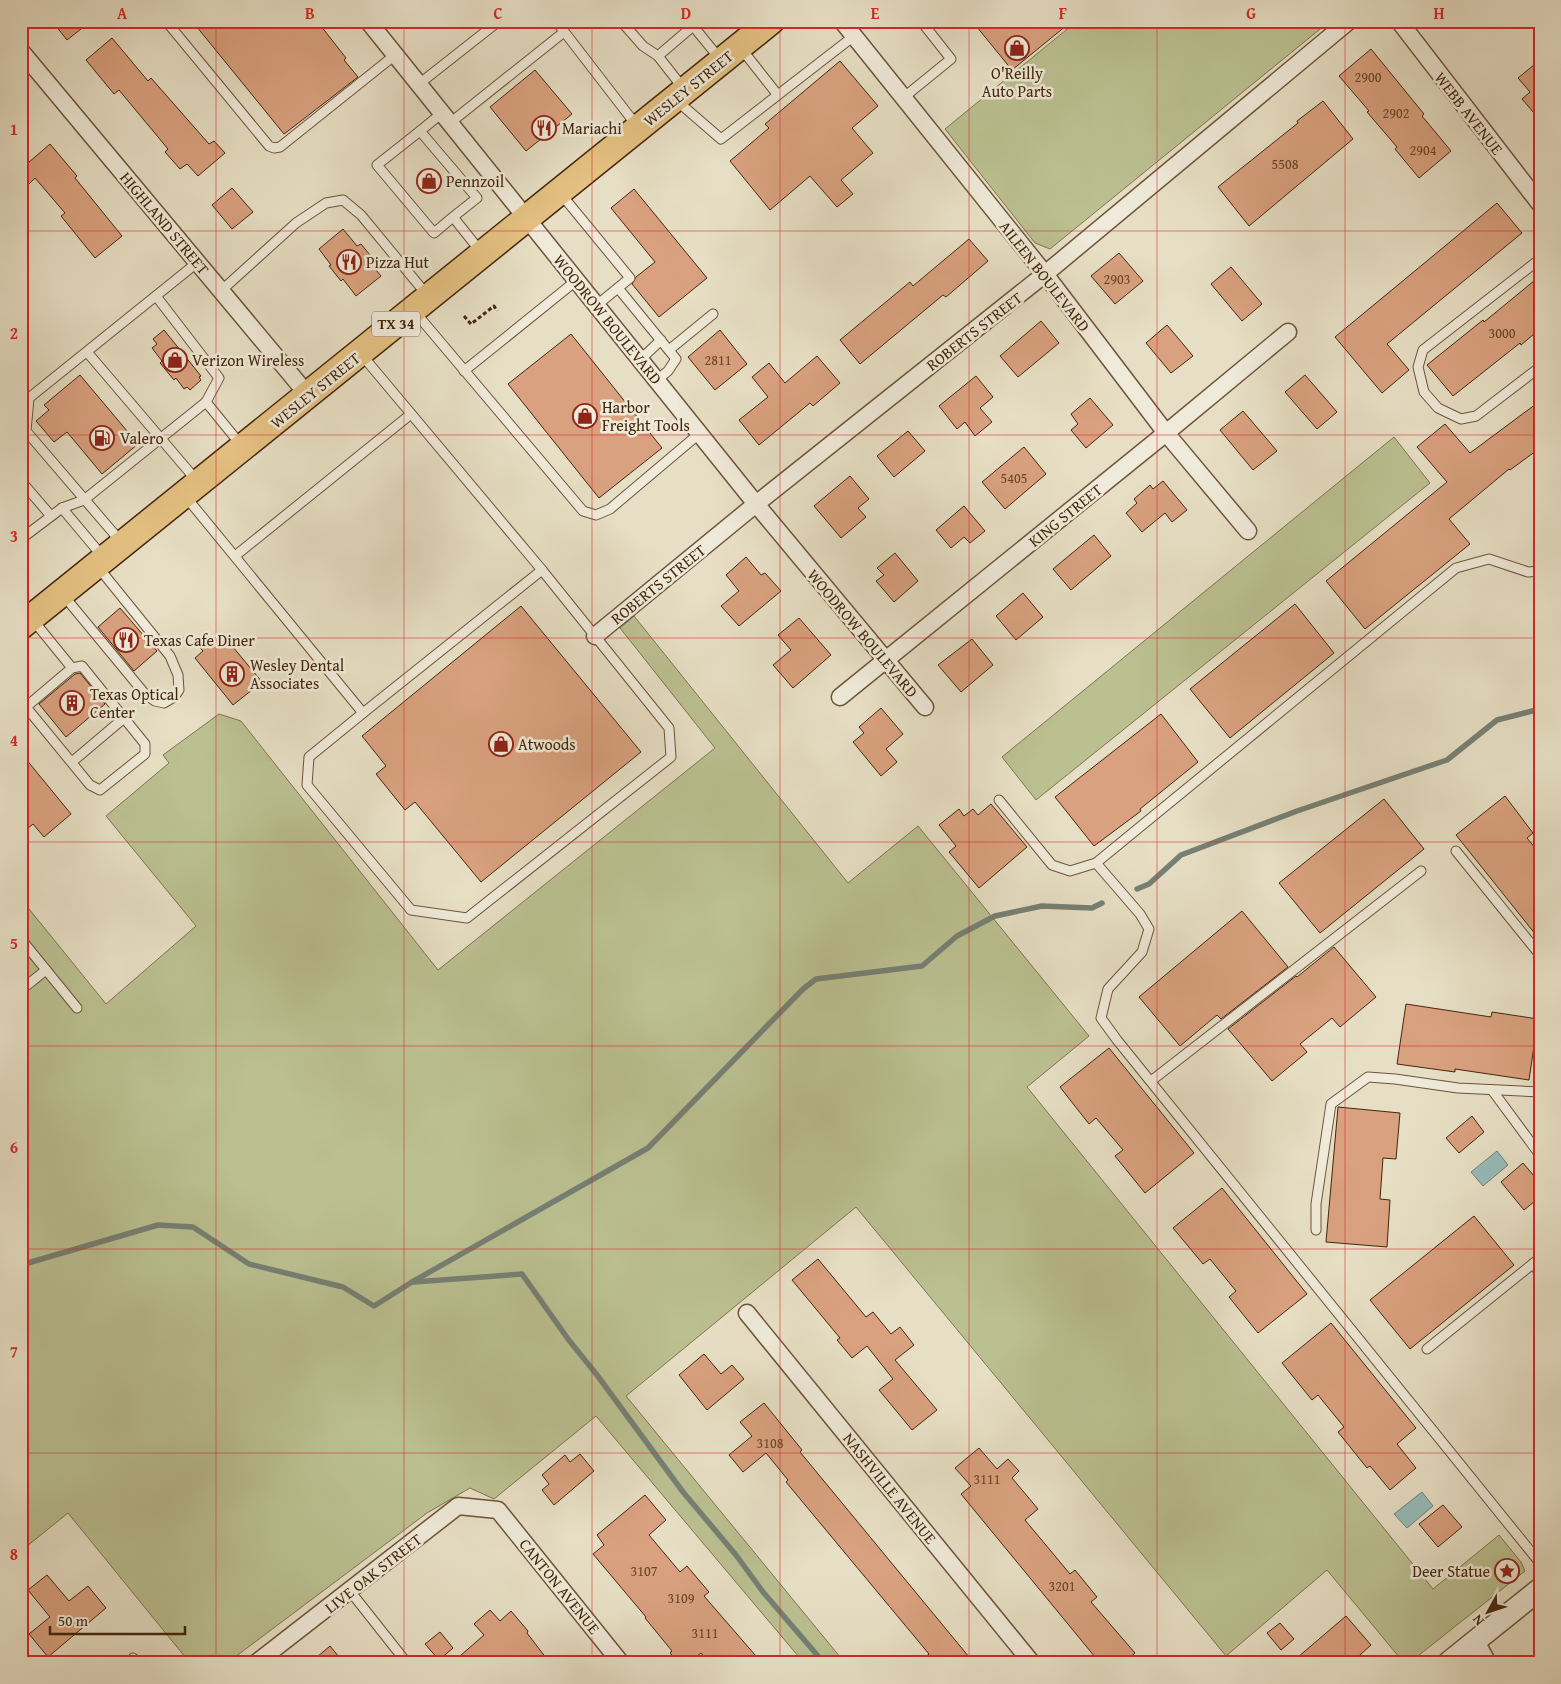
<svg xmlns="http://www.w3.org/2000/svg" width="1561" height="1684" viewBox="0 0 1561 1684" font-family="'Gentium Book Plus',serif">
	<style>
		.green { fill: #bbc091; stroke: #80734e }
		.water { fill: #97bcba; stroke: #768074 }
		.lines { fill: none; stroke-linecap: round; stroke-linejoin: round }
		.stream { stroke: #768074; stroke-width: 5.5 }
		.building { fill: #d9a17f; stroke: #44260b }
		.service-casing { stroke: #6d543a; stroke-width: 11 }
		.minor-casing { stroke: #6d543a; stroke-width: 19 }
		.tertiary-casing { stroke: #6d543a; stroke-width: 24 }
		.primary-casing { stroke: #44260b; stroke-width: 29 }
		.path { stroke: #44260b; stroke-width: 3; stroke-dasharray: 4 2.5; stroke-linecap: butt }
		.service { stroke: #efead9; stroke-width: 9 }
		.minor { stroke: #efead9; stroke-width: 16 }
		.tertiary { stroke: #efead9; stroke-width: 21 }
		.primary { stroke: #e4c082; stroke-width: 26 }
		.grid { fill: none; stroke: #d62828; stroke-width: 1; stroke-opacity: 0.55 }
		.labels { text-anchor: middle; stroke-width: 5; stroke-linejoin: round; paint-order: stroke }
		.number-label { font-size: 14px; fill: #694528 }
		.shield { fill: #efead9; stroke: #776149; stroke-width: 1 }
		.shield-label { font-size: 15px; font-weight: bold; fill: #44260b }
		.poi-label { font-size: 16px; fill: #44260b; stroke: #efead9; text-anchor: start }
		.street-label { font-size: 16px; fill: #44260b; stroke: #efead9 }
		.neatline { fill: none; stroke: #d62828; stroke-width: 2 }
		.grid-label { font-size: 16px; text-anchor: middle; font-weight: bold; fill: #d62828 }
	</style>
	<rect width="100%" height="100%" fill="#e7dfc5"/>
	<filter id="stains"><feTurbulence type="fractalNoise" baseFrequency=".004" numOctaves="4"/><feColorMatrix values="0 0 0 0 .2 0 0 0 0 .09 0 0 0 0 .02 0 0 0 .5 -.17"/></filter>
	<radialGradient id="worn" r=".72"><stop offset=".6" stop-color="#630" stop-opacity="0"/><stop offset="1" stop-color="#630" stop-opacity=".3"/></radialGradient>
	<g class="green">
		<polygon points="1077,21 1330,21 1050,249 1035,243 945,129"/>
		<polygon points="1394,437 1430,483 1036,800 1002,757"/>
		<polygon points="634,616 848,883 918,826 1089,1036 1027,1087 1433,1589 1499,1535 1521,1562 1525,1571 1409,1663 1404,1663 1327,1570 1226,1656 856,1207 626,1396 845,1663 804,1663 596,1416 494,1499 470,1488 427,1513 227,1663 190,1663 68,1513 21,1551 21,899 106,1004 196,926 106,816 169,763 163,755 219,714 241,721 438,970 715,748 620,628"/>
	</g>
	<g class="water">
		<polygon points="1497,1151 1508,1165 1483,1186 1471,1172"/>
		<polygon points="1422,1492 1433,1506 1407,1528 1394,1514"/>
	</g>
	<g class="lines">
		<g class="stream">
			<polyline points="1137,889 1149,884 1181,855 1297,811 1447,760 1497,720 1540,709"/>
			<polyline points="21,1265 158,1225 193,1227 249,1264 343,1287 374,1306 412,1282 648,1148 803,989 816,979 922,966 957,936 995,916 1042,906 1092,908 1102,903"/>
			<polyline points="414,1282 522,1274 568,1339 597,1375 683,1492 736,1555 763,1592 824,1663"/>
		</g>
	</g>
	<g class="building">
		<polygon points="52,21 91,21 67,40"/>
		<polygon points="192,21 317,21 346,58 344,60 358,77 284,134"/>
		<polygon points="972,21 1072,21 1012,70"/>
		<polygon points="112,38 148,81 151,78 209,144 214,141 225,153 198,176 187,164 180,169 165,152 168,149 119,90 114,94 86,60"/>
		<polygon points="1371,49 1424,114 1422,116 1451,151 1419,178 1395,149 1397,147 1367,112 1369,111 1339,76"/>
		<polygon points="1540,60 1540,120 1522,99 1530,92 1518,78"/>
		<polygon points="840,61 878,106 852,128 873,153 841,180 853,194 837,207 810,176 770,210 730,161 769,128 765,124"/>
		<polygon points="535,70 572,114 526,151 490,107"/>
		<polygon points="1323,101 1353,139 1249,226 1218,187 1298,123 1297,121"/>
		<polygon points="50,144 77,176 75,178 122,236 95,258 61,216 65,213 35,178 28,185 21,177 21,169"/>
		<polygon points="232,188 253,212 232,229 212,205"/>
		<polygon points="634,189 707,278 659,317 632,284 636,277 655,262 611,208"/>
		<polygon points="1497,203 1522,233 1387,344 1409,370 1382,393 1335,337"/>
		<polygon points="343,229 357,246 361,244 370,255 366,258 381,276 356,296 343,279 341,281 329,266 331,265 319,249"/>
		<polygon points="969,239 988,261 946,297 943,295 860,364 840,340 910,282 913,286"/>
		<polygon points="1119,253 1143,281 1115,304 1091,276"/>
		<polygon points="1231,267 1262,304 1242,321 1211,284"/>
		<polygon points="1540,276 1540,329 1521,345 1520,343 1453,396 1427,365 1483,320 1484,322"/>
		<polygon points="1041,321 1059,343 1018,377 1000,356"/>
		<polygon points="1167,325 1193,356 1171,373 1146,343"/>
		<polygon points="164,330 201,376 199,377 201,380 190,390 187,387 184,389 176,378 174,380 160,363 162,361 152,348 157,344 153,339"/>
		<polygon points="720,330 747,364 715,390 688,357"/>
		<polygon points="571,334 662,448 599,498 508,384"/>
		<polygon points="817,356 840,383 813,406 810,403 759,445 739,420 768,397 752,377 769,363 785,383"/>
		<polygon points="80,375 138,444 102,474 67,432 54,442 36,421 49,410 44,405"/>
		<polygon points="1305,375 1337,412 1317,429 1285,392"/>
		<polygon points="976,376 993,397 980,408 992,422 975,436 965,422 957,429 939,406"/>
		<polygon points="1090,398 1113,425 1086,448 1071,430 1078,424 1071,414"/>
		<polygon points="1540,401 1540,448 1510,470 1509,469 1449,519 1470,544 1365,629 1326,581 1447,482 1417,447 1445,424 1470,453"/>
		<polygon points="1243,411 1277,451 1253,470 1220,430"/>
		<polygon points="908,431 925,451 894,477 877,456"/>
		<polygon points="1024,447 1046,474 1005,509 982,482"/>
		<polygon points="850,476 869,499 858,508 866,517 841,538 814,506"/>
		<polygon points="1163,481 1187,510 1172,522 1165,513 1142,532 1126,513 1137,503 1134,499 1150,485 1153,489"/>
		<polygon points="964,506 985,531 970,543 964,537 951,548 936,530"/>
		<polygon points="1094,535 1111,556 1071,590 1053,569"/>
		<polygon points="895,553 918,581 894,602 876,581 884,575 877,568"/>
		<polygon points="746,557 761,575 765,573 781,591 739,626 721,606 739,591 726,575"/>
		<polygon points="1023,593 1043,617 1016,640 996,616"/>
		<polygon points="1295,604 1334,653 1230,738 1190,689"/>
		<polygon points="521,606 641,752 481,882 415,802 405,810 376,774 386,766 362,736"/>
		<polygon points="120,608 157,651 134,671 98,627"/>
		<polygon points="799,618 831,655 793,688 773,665 791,650 778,635"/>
		<polygon points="223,635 262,682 233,705 195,658 203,651 197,645 209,636 214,642"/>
		<polygon points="972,639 993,665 961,692 938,665"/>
		<polygon points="80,673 105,704 66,737 39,704 75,674"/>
		<polygon points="881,708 903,734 886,749 897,762 881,776 853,742 864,733 859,727"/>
		<polygon points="1161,714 1198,762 1140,809 1141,811 1094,846 1055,797"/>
		<polygon points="21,753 71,814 44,837 33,824 21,834"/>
		<polygon points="1505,796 1533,833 1527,838 1540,854 1540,940 1456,835"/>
		<polygon points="1384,799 1424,849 1320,933 1279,883"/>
		<polygon points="991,804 1027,847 979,888 949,852 956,846 939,825 959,809 964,816 973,809 978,815"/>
		<polygon points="1242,911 1288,967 1221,1019 1217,1015 1180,1046 1139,997"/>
		<polygon points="1334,947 1376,997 1340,1027 1332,1018 1300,1044 1307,1052 1272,1081 1228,1029 1296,976 1297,977"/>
		<polygon points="1406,1004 1491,1017 1492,1012 1538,1019 1529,1080 1455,1069 1455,1072 1397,1064"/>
		<polygon points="1109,1048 1194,1153 1145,1193 1115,1156 1123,1150 1096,1118 1089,1124 1060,1087"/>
		<polygon points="1338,1107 1400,1113 1396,1159 1383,1158 1380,1199 1390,1200 1387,1247 1326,1242"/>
		<polygon points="1472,1116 1484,1132 1459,1153 1446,1138"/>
		<polygon points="1523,1163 1540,1183 1540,1197 1524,1210 1501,1182"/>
		<polygon points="1222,1188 1307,1294 1258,1333 1229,1297 1236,1291 1210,1259 1203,1264 1173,1228"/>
		<polygon points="1474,1216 1514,1265 1410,1349 1370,1300"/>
		<polygon points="818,1259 866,1317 873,1312 891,1334 900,1327 914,1345 895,1360 937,1410 912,1430 879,1390 893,1379 867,1346 852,1358 837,1340 840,1338 792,1280"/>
		<polygon points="1331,1323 1416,1428 1397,1444 1416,1468 1390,1490 1370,1466 1367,1468 1338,1432 1344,1427 1318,1395 1312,1400 1282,1363"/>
		<polygon points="704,1354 721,1374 732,1365 744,1379 707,1410 679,1375"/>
		<polygon points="764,1403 802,1450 800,1452 974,1663 918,1663 929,1654 786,1482 788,1480 766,1453 743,1472 729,1455 752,1436 740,1422"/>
		<polygon points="979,1448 997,1469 1008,1459 1019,1471 1012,1478 1038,1509 1025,1520 1070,1574 1075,1570 1097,1597 1091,1602 1135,1653 1124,1663 1100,1663 961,1494 971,1486 955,1468"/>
		<polygon points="580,1454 594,1471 554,1505 542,1490 549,1484 542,1475 565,1455 570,1462"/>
		<polygon points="645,1495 666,1520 649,1535 680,1572 687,1566 709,1592 704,1596 762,1663 709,1663 701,1653 689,1663 679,1663 670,1653 672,1651 645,1618 646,1617 593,1554 604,1545 597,1535"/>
		<polygon points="1443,1505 1462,1527 1438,1547 1419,1524"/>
		<polygon points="47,1575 69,1601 88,1586 106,1608 48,1657 29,1634 50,1617 28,1590"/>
		<polygon points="490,1610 500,1621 511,1611 528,1631 527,1633 550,1663 452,1663 484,1635 474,1624"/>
		<polygon points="1346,1616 1371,1645 1351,1663 1291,1663"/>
		<polygon points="1280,1623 1294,1639 1281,1650 1267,1633"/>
		<polygon points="440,1632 453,1648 439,1660 425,1644"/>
		<polygon points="330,1646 344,1663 310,1663"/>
	</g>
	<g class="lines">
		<defs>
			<g id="service">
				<polyline points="166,21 269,146 274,148 280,147 395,55"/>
				<polyline points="556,21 637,126"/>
				<polyline points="621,21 643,46 658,56 683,88"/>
				<polyline points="692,21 693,26 720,59"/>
				<polyline points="740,47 777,94"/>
				<polyline points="658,56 693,26"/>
				<polyline points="419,84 499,21"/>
				<polyline points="903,98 951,59 921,21"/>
				<polyline points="676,100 721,139 854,36"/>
				<polyline points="450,123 564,32"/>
				<polyline points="420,131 442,113"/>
				<polyline points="561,194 630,278 597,305"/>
				<polyline points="453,217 477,198 420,131 377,165 434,233 453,217 481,252"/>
				<polyline points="1540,259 1423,350 1418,367 1424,392 1438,408 1461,419 1476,416 1540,367"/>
				<polyline points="618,288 676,359 668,371 657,380"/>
				<polyline points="222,290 296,223 326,203 343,200 361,215 427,295"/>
				<polyline points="156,296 219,378 206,402"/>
				<polyline points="415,312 583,511 596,515 610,509 700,433"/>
				<polyline points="669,350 713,314"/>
				<polyline points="87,352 197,481"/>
				<polyline points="640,360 661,340"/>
				<polyline points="464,371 577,280"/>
				<polyline points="21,481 51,516"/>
				<polyline points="186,497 363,713 542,570 361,354"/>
				<polyline points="62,508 84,500 206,402 241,445"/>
				<polyline points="21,539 62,508 103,557"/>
				<polyline points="122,543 26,431 29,398 198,262"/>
				<polyline points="235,556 411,414"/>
				<polyline points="64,596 145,694 155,701 164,703 174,697 179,690 178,675 170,656 98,567"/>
				<polyline points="33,620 72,668 26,707 90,785 100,790 145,754 145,744 82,666 72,668"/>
				<polyline points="363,713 309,757 307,785 411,910 467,918 671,757 669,728 542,570"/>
				<polyline points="72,762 124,718"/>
				<polyline points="999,800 1052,865 1070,871 1096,863 1456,568 1489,559 1528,572 1540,571"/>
				<polyline points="1456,851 1540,955"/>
				<polyline points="1096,863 1140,914 1149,929 1142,952 1108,989 1101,1018 1117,1040 1540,1563"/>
				<polyline points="21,939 77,1008"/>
				<polyline points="21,990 46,970"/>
				<polyline points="1151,1081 1421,871"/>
				<polyline points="1492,1090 1540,1155"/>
				<polyline points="1316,1230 1316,1204 1331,1104 1368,1077 1395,1079 1458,1088 1540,1092"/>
				<polyline points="1533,1264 1540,1273"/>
				<polyline points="1427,1349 1540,1258"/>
				<polyline points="350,1591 407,1663"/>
				<polyline points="133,1658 137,1663"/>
			</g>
			<g id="minor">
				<polyline points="368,21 756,504 925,707"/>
				<polyline points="842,21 1045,274 1166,433 1248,531"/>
				<polyline points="1399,21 1540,204"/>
				<polyline points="21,51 308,395"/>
				<polyline points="595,636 756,504 1045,274 1349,21"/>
				<polyline points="840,697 1166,433 1288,332"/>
				<polyline points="747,1313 1032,1663"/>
				<polyline points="1475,1640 1488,1663"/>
				<polyline points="256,1663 458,1506 498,1510 621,1663"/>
			</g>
			<polyline id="tertiary" points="1448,1663 1540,1589"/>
			<polyline id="primary" points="21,626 771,21"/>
		</defs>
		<use href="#service" class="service-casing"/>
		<use href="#minor" class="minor-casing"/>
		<use href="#tertiary" class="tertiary-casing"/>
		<use href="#primary" class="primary-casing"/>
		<polyline class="path" points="464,316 471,324 494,306 497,311"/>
		<use href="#service" class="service"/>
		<use href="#minor" class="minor"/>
		<use href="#tertiary" class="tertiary"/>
		<use href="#primary" class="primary"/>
	</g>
	<path class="grid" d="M216,21V1663M404,21V1663M592,21V1663M780,21V1663M969,21V1663M1157,21V1663M1345,21V1663M21,231H1540M21,435H1540M21,638H1540M21,842H1540M21,1046H1540M21,1249H1540M21,1453H1540"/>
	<defs>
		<symbol id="shop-ring" viewBox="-11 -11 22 22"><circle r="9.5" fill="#efead9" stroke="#8f2418" stroke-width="1.5"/><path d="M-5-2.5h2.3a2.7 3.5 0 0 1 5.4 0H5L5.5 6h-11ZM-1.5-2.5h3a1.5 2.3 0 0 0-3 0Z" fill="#8f2418"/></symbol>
		<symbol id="restaurant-ring" viewBox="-11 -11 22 22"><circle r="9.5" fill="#efead9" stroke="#8f2418" stroke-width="1.5"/><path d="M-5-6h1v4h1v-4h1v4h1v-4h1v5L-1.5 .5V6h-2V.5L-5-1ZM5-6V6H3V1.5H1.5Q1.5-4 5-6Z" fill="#8f2418"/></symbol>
		<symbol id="fuel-ring" viewBox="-11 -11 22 22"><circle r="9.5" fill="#efead9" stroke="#8f2418" stroke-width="1.5"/><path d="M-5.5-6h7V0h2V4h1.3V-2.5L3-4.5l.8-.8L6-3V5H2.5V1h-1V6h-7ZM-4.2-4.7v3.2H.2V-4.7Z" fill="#8f2418"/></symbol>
		<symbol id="building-ring" viewBox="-11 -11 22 22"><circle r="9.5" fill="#efead9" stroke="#8f2418" stroke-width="1.5"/><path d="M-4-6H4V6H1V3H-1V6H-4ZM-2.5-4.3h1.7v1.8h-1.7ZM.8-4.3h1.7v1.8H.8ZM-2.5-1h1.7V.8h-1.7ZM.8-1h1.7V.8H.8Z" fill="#8f2418"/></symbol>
		<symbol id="sight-ring" viewBox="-11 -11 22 22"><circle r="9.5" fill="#efead9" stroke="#8f2418" stroke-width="1.5"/><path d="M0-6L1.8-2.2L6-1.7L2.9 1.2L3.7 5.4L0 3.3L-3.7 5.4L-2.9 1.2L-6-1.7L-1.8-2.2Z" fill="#8f2418"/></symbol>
	</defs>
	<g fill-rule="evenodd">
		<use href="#shop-ring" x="1003" y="34" width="28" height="28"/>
		<use href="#restaurant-ring" x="530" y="114" width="28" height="28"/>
		<use href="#shop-ring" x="415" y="167" width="28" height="28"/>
		<use href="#restaurant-ring" x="335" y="248" width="28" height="28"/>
		<use href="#shop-ring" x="161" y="346" width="28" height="28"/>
		<use href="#shop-ring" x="571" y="402" width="28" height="28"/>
		<use href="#fuel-ring" x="88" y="424" width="28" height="28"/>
		<use href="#restaurant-ring" x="112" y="626" width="28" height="28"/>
		<use href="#building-ring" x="218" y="660" width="28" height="28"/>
		<use href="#building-ring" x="58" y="689" width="28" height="28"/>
		<use href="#shop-ring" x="487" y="730" width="28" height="28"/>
		<use href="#sight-ring" x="1493" y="1557" width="28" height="28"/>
	</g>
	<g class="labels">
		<g class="number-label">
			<text x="1368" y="82">2900</text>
			<text x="1396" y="118">2902</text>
			<text x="1423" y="155">2904</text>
			<text x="1285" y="169">5508</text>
			<text x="1117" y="284">2903</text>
			<text x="1502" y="338">3000</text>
			<text x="718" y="365">2811</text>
			<text x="1014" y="483">5405</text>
			<text x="770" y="1448">3108</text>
			<text x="987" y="1484">3111</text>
			<text x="644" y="1576">3107</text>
			<text x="1062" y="1591">3201</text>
			<text x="681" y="1603">3109</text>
			<text x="705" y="1638">3111</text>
		</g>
		<rect class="shield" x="372" y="311.5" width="48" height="25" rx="4"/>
		<g class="shield-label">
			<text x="396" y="329">TX 34</text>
		</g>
		<g class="poi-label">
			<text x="1017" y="79" text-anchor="middle">O'Reilly<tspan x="1017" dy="18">Auto Parts</tspan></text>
			<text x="562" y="134">Mariachi</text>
			<text x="446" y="187">Pennzoil</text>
			<text x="366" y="268">Pizza Hut</text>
			<text x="192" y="366">Verizon Wireless</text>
			<text x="602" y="413">Harbor<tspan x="602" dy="18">Freight Tools</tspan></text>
			<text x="120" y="444">Valero</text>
			<text x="144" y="646">Texas Cafe Diner</text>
			<text x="250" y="671">Wesley Dental<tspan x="250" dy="18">Associates</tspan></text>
			<text x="90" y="700">Texas Optical<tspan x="90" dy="18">Center</tspan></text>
			<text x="518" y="750">Atwoods</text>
			<text x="1490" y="1577" text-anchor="end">Deer Statue</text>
		</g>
		<g class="street-label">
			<text transform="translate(688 88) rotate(-39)" y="6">WESLEY STREET</text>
			<text transform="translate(1469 113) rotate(52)" y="6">WEBB AVENUE</text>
			<text transform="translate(165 223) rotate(50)" y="6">HIGHLAND STREET</text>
			<text transform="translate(1045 276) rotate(52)" y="6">AILEEN BOULEVARD</text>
			<text transform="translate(608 319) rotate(51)" y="6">WOODROW BOULEVARD</text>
			<text transform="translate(974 331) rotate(-38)" y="6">ROBERTS STREET</text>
			<text transform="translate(315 390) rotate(-39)" y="6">WESLEY STREET</text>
			<text transform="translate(1065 515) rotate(-39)" y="6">KING STREET</text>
			<text transform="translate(658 584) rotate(-39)" y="6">ROBERTS STREET</text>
			<text transform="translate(863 633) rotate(50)" y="6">WOODROW BOULEVARD</text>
			<text transform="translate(890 1488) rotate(51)" y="6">NASHVILLE AVENUE</text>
			<text transform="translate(373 1573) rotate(-38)" y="6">LIVE OAK STREET</text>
			<text transform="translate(560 1586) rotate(51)" y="6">CANTON AVENUE</text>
		</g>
	</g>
	<rect width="1561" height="1684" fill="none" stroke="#e7dfc5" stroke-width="55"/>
	<g transform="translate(1488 1612) rotate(230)" stroke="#efead9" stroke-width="4" paint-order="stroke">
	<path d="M0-4L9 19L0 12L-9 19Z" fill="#44260b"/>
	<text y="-8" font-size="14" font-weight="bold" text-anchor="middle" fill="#44260b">N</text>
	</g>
	<path d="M50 1626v8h135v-8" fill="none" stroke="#44260b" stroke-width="2.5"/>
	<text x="58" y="1626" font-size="15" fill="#44260b" stroke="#efead9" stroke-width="4" paint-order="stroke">50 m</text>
	<rect x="28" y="28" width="1506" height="1628" class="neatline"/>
	<g class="grid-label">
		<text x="122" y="19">A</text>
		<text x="310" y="19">B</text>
		<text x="498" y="19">C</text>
		<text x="686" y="19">D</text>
		<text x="875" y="19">E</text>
		<text x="1063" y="19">F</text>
		<text x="1251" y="19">G</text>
		<text x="1439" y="19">H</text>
		<text x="14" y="135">1</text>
		<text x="14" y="339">2</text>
		<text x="14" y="542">3</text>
		<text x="14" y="746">4</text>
		<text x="14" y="949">5</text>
		<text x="14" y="1153">6</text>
		<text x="14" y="1357">7</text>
		<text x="14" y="1560">8</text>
	</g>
	<rect width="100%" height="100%" filter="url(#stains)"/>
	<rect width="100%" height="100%" fill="url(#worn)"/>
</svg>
